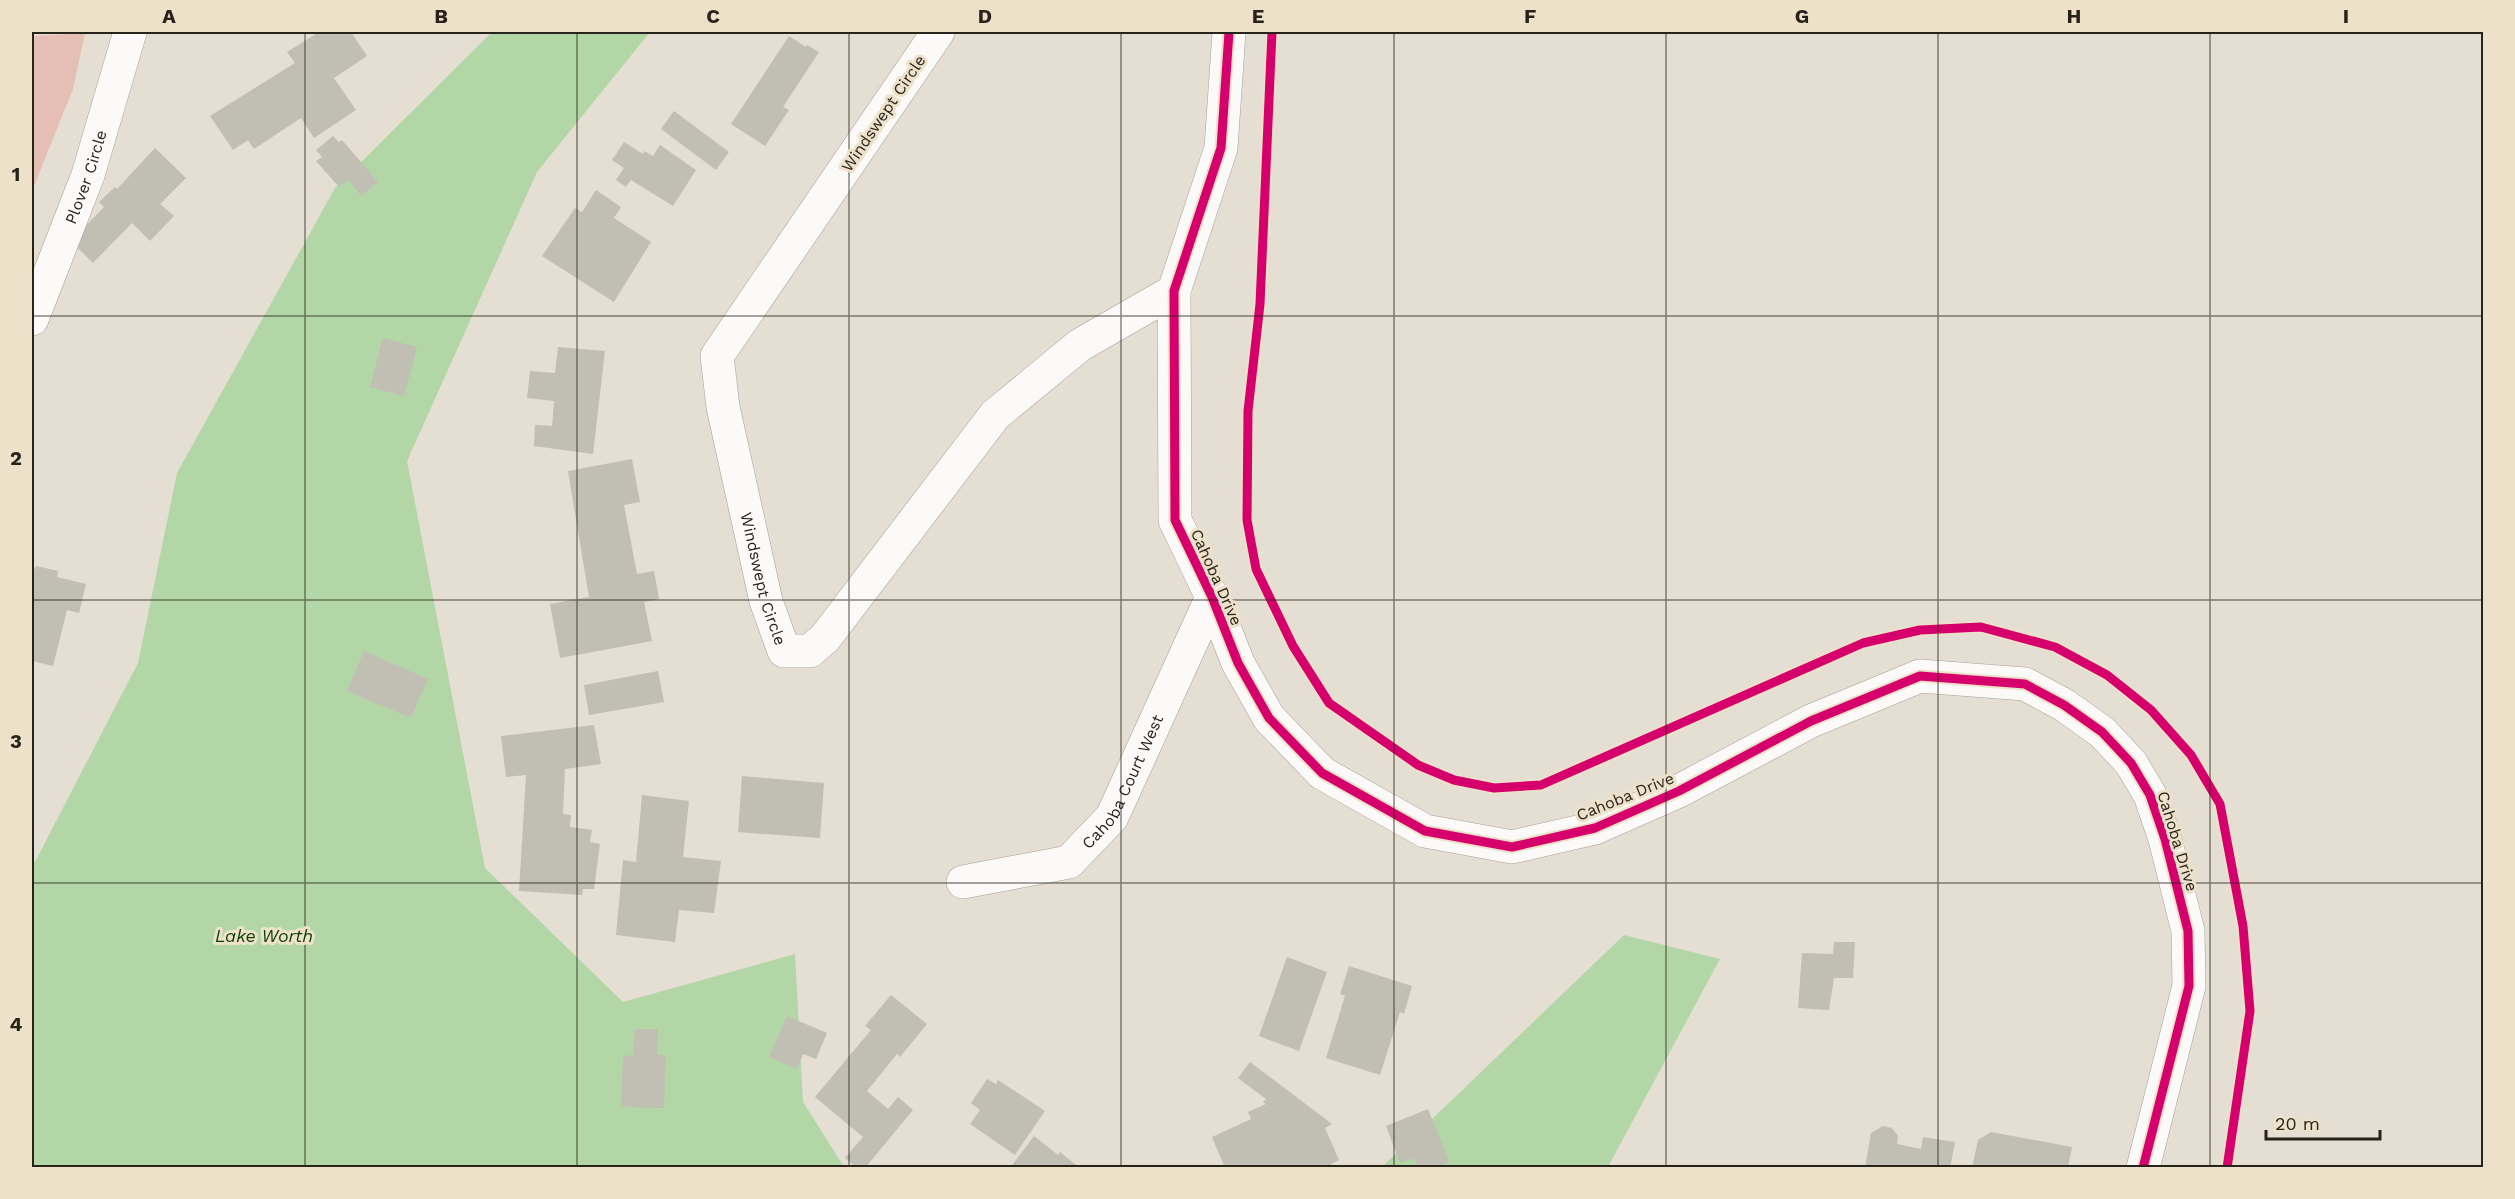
<svg xmlns="http://www.w3.org/2000/svg" width="2515" height="1199" viewBox="0 0 2515 1199" font-family="'Work Sans',sans-serif">
	<style>
		.green { fill: #e5beb5 }
		.water { fill: #b3d6a7 }
		.building { fill: #c1beb4 }
		.lines { fill: none; stroke-linecap: round; stroke-linejoin: round }
		.minor-casing { stroke: #a59f96; stroke-width: 34 }
		.minor { stroke: #fbfaf8; stroke-width: 33 }
		.cycleway-casing { stroke: #ede1ca; stroke-width: 13 }
		.cycleway { stroke: #d6006c; stroke-width: 9 }
		.grid { fill: none; stroke: #27231a; stroke-width: 1.5; stroke-opacity: 0.55 }
		.labels { text-anchor: middle; stroke-width: 6; stroke-linejoin: round; paint-order: stroke }
		.street-label { font-size: 16px; fill: #27231a; stroke: #ede1ca }
		.water-label { font-size: 18px; font-style: italic; fill: #093e00; stroke: #ede1ca }
		.neatline { fill: none; stroke: #27231a; stroke-width: 2 }
		.grid-label { font-size: 20px; text-anchor: middle; font-weight: bold; fill: #27231a }
	</style>
	<rect width="100%" height="100%" fill="#e5ded2"/>
	<polygon class="green" points="85,33 73,89 32,191 32,36"/>
	<g class="water">
		<polygon points="492,32 650,32 537,172 407,461 485,868 623,1002 795,954 803,1102 844,1167 32,1167 32,861 35,862 138,663 177,473 335,188"/>
		<polygon points="1624,935 1720,959 1608,1167 1381,1168"/>
	</g>
	<g class="building">
		<polygon points="319,32 351,32 367,56 334,78 356,110 314,138 301,118 254,149 248,140 233,150 210,116 295,63 287,52"/>
		<polygon points="789,36 806,47 807,45 819,52 783,107 789,110 765,146 731,124"/>
		<polygon points="674,111 729,152 716,170 661,129"/>
		<polygon points="333,136 339,142 342,140 378,182 361,196 348,179 339,187 316,161 322,157 316,150"/>
		<polygon points="624,142 643,154 644,151 653,156 660,145 696,170 673,206 631,180 626,187 616,180 624,168 612,160"/>
		<polygon points="155,148 186,178 160,204 174,216 150,241 132,223 93,263 71,241 104,207 99,202 115,187 117,189"/>
		<polygon points="596,190 621,207 614,218 651,242 614,302 542,256 575,208 582,212"/>
		<polygon points="383,338 417,347 404,396 370,387"/>
		<polygon points="558,347 605,351 593,454 534,446 535,425 552,426 554,401 527,398 530,371 555,373"/>
		<polygon points="632,459 640,502 624,505 637,574 654,571 659,599 644,602 652,641 560,658 550,604 589,597 568,471"/>
		<polygon points="36,566 58,571 57,577 86,584 79,613 67,610 53,666 32,661 32,569 34,570"/>
		<polygon points="364,651 428,679 411,718 347,691"/>
		<polygon points="658,671 664,702 589,715 584,685"/>
		<polygon points="594,725 601,764 565,769 563,814 571,815 570,827 592,830 590,842 600,844 594,889 583,889 582,895 519,891 526,775 506,777 501,736"/>
		<polygon points="742,776 824,783 820,838 738,832"/>
		<polygon points="642,795 689,801 683,857 721,861 714,913 679,910 675,942 616,935 623,860 636,862"/>
		<polygon points="1834,942 1855,942 1853,978 1834,978 1829,1010 1798,1008 1802,953 1833,954"/>
		<polygon points="1287,957 1327,972 1299,1051 1259,1036"/>
		<polygon points="1349,966 1412,986 1404,1014 1400,1012 1380,1075 1326,1058 1345,996 1340,994"/>
		<polygon points="891,995 927,1024 900,1057 897,1054 867,1091 888,1109 898,1097 913,1110 865,1168 857,1168 845,1158 863,1137 815,1097 871,1030 865,1026"/>
		<polygon points="787,1016 827,1033 816,1059 803,1054 797,1069 769,1057"/>
		<polygon points="635,1029 658,1029 657,1055 666,1055 664,1108 621,1107 623,1055 633,1056"/>
		<polygon points="1250,1062 1332,1124 1325,1128 1339,1160 1331,1164 1332,1168 1225,1168 1212,1137 1251,1119 1248,1112 1266,1104 1263,1102 1266,1099 1238,1078"/>
		<polygon points="987,1079 996,1084 998,1080 1045,1111 1015,1155 970,1124 980,1110 971,1103"/>
		<polygon points="1428,1109 1449,1162 1436,1168 1418,1168 1414,1158 1400,1163 1386,1126"/>
		<polygon points="1883,1126 1892,1128 1898,1136 1897,1144 1921,1149 1923,1137 1955,1142 1950,1168 1865,1168 1871,1133"/>
		<polygon points="1991,1132 2072,1147 2068,1168 1972,1168 1978,1140"/>
		<polygon points="1034,1136 1058,1155 1060,1152 1076,1165 1010,1168"/>
	</g>
	<g class="lines">
		<defs>
			<g id="minor">
				<path id="s1" d="M938,32L717,356L723,407L766,601L784,651H810L825,638L995,415L1080,345L1174,291"/>
				<polyline points="1229,32 1221,148 1174,291 1175,520 1212,597 1238,663 1269,718 1322,773 1425,831 1512,847 1595,828 1679,791 1811,721 1920,676 2025,684 2064,705 2102,732 2131,763 2150,795 2165,839 2188,931 2189,986 2143,1168"/>
				<path id="s2" d="M32,319L88,175L130,32"/>
				<path id="s3" d="M963,882L1069,862L1112,817L1212,597"/>
			</g>
		</defs>
		<use href="#minor" class="minor-casing"/>
		<use href="#minor" class="minor"/>
		<defs>
			<g id="cycleway">
				<polyline points="1229,32 1221,148 1174,291 1175,520 1212,597 1238,663 1269,718 1322,773 1425,831 1512,847 1595,828 1679,791 1811,721 1920,676 2025,684 2064,705 2102,732 2131,763 2150,795 2165,839 2188,931 2189,986 2143,1168"/>
				<polyline points="1272,32 1260,304 1248,411 1247,520 1256,569 1293,646 1329,703 1418,765 1454,780 1494,788 1541,785 1863,643 1920,630 1981,627 2055,647 2107,675 2151,710 2191,755 2220,804 2243,926 2250,1011 2227,1168"/>
			</g>
		</defs>
		<use href="#cycleway" class="cycleway-casing"/>
		<use href="#cycleway" class="cycleway"/>
	</g>
	<path class="grid" d="M305,32V1168M577,32V1168M849,32V1168M1121,32V1168M1394,32V1168M1666,32V1168M1938,32V1168M2210,32V1168M32,316H2484M32,600H2484M32,883H2484"/>
	<g class="labels">
		<g class="street-label">
			<text transform="translate(883 113) rotate(-56)" y="6">Windswept Circle</text>
			<text dy="6" stroke="none"><textPath href="#s2" startOffset="152">Plover Circle</textPath></text>
			<text transform="translate(1217 577) rotate(66)" y="6">Cahoba Drive</text>
			<text dy="6" stroke="none"><textPath href="#s1" startOffset="620">Windswept Circle</textPath></text>
			<text dy="6" stroke="none"><textPath href="#s3" startOffset="206">Cahoba Court West</textPath></text>
			<text transform="translate(1625 796) rotate(-22)" y="6">Cahoba Drive</text>
			<text transform="translate(2178 841) rotate(73)" y="6">Cahoba Drive</text>
		</g>
		<g class="water-label">
			<text x="264" y="942">Lake Worth</text>
		</g>
	</g>
	<rect width="2515" height="1199" fill="none" stroke="#ede1ca" stroke-width="66"/>
	<path d="M2266 1130v9h114v-9" fill="none" stroke="#27231a" stroke-width="3"/>
	<text x="2275" y="1130" font-size="18" fill="#27231a" stroke="#ede1ca" stroke-width="4.5" paint-order="stroke">20 m</text>
	<rect x="33" y="33" width="2449" height="1133" class="neatline"/>
	<g class="grid-label">
		<text x="169" y="23">A</text>
		<text x="441" y="23">B</text>
		<text x="713" y="23">C</text>
		<text x="985" y="23">D</text>
		<text x="1258" y="23">E</text>
		<text x="1530" y="23">F</text>
		<text x="1802" y="23">G</text>
		<text x="2074" y="23">H</text>
		<text x="2346" y="23">I</text>
		<text x="16" y="181">1</text>
		<text x="16" y="465">2</text>
		<text x="16" y="748">3</text>
		<text x="16" y="1031">4</text>
	</g>
</svg>
